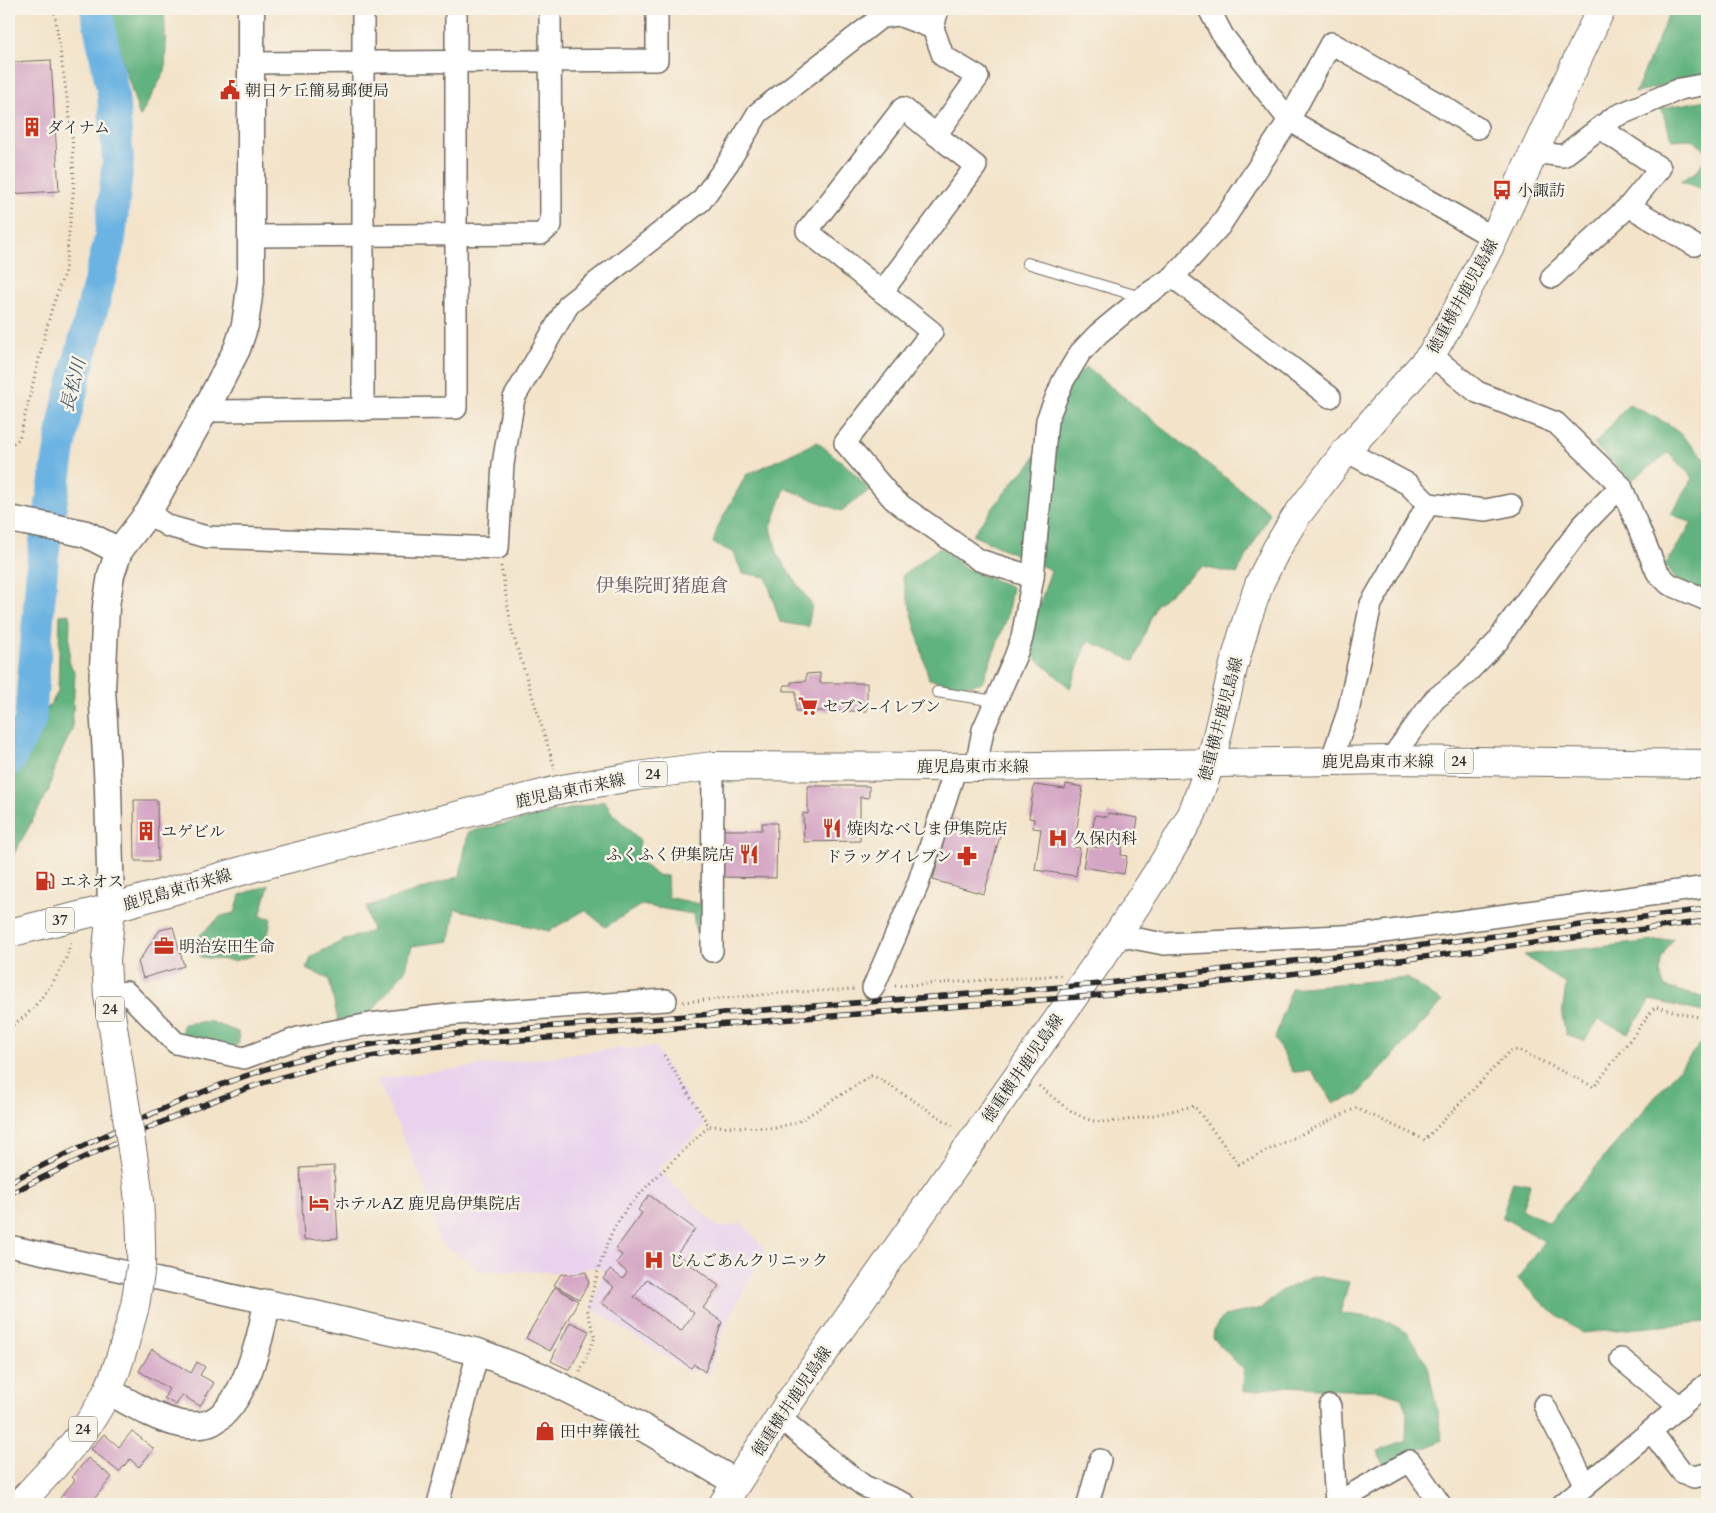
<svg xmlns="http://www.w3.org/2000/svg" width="1716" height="1513" viewBox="0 0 1716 1513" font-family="Cardo,'Noto Serif JP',serif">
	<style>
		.built { fill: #e9d2ed }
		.forest { fill: #60b27e; stroke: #466e54 }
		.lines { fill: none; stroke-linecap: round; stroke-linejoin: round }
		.river { stroke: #6ab3e2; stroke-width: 32 }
		.building { fill: #d4a6c4; fill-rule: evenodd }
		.service-casing { stroke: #716b62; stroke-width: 12 }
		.minor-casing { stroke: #716b62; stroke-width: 24 }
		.tertiary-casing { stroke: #716b62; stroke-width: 29 }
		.secondary-casing { stroke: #716b62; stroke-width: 30 }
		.primary-casing { stroke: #716b62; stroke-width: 30 }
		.path { stroke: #716b62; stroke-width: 3; stroke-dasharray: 1 4; stroke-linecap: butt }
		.service { stroke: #fff; stroke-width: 10 }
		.minor { stroke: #fff; stroke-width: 21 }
		.tertiary { stroke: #fff; stroke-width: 26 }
		.secondary { stroke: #fff; stroke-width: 28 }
		.primary { stroke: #fff; stroke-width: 28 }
		.rail-casing { stroke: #2b2b2b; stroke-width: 5.5 }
		.rail { stroke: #f7f3e8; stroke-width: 4; stroke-dasharray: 11; stroke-linecap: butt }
		.primary-bridge-casing { stroke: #716b62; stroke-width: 30; stroke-linecap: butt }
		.primary-bridge { stroke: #fff; stroke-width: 28 }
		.labels { text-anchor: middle; stroke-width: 5; stroke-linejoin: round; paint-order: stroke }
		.shield { fill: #f7f3e8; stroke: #686764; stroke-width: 1 }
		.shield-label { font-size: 15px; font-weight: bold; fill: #2b2b2b }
		.poi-label { font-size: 16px; fill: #2b2b2b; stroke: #f7f3e8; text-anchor: start }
		.street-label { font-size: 16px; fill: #2b2b2b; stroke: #f7f3e8 }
		.water-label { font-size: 18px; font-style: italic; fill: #3e5462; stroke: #f7f3e8 }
		.quarter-label { font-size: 19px; fill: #665661; stroke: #f7f3e8 }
	</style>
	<rect width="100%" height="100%" fill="#f7f3e8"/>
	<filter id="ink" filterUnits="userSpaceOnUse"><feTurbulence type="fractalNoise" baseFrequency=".02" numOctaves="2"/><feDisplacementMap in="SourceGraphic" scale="10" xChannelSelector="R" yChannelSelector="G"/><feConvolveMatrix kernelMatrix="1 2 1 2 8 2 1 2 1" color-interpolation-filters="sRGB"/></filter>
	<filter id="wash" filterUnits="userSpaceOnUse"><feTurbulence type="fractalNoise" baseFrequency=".0096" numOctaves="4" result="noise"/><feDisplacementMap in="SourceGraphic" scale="20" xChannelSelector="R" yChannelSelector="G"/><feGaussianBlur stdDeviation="1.12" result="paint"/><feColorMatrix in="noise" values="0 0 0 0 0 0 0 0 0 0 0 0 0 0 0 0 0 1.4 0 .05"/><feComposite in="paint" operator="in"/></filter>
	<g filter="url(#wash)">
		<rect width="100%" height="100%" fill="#f3e3c9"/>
		<polygon class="built" points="655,1047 705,1125 658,1170 719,1228 742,1223 765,1250 725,1326 708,1377 695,1367 690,1373 592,1308 604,1270 594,1267 572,1273 479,1270 439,1241 425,1187 377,1079 605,1050"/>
		<g class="forest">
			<polygon points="108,9 164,9 166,47 165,71 140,117 115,36"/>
			<polygon points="1671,9 1707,9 1707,74 1635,93"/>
			<polygon points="1707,100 1707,191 1680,181 1696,172 1707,156 1703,148 1691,139 1672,140 1661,108"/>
			<polygon points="1086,367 1270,513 1237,574 1202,567 1156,605 1134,661 1088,641 1070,688 1025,649 1051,570 972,535 1017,477 1031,464 1068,385"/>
			<polygon points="1629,404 1672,426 1707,460 1707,593 1677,581 1665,565 1692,523 1671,514 1693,478 1668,453 1632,480 1594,445"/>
			<polygon points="817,442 848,467 870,490 841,511 785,488 771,527 778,556 812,605 808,627 780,622 766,577 742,573 734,553 713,543 718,526 746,475"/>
			<polygon points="940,547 963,567 1012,587 1007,618 982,683 959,686 929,679 902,576"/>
			<polygon points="70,614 69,662 75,673 72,730 58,759 48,792 10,861 9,868 9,778 41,719 58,692 60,615"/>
			<polygon points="605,801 612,813 640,840 638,859 656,875 667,876 668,897 704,905 707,927 696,933 693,914 641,905 605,927 585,910 549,931 455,909 450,941 412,946 406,969 371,1012 338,1021 329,979 306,969 312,956 344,940 372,931 366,907 426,888 460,876 468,832"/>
			<polygon points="269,885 260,916 271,918 269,931 254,955 234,961 200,957 197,938 221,916 235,913 240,895"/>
			<path d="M1673,939C1661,957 1655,967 1665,987L1694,995L1707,996V1013L1651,1000L1628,1033L1599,1020L1584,1041L1566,1035L1562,1016L1566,984L1524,955Z"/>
			<polygon points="1407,978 1442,1002 1357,1095 1334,1103 1311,1071 1293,1072 1275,1039 1291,988"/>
			<polygon points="209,1021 238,1032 239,1043 232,1049 181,1037 183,1024"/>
			<polygon points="1707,1036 1707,1322 1582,1333 1545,1306 1518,1279 1544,1241 1502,1217 1513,1181 1530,1184 1522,1210 1549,1222"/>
			<polygon points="1314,1276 1349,1282 1340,1313 1382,1319 1408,1333 1428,1366 1443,1440 1383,1466 1378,1451 1406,1441 1407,1413 1401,1397 1379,1390 1343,1390 1290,1386 1243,1392 1244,1370 1213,1338 1214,1329 1224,1316 1262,1308 1281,1291"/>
		</g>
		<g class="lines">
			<polyline class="river" points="9,760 30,721 43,555 65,417 110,239 118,161 113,94 96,9"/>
		</g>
		<g id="blocks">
			<g class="building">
				<polygon points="51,60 59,191 9,194 9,62"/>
				<polygon points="820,673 820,683 867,683 867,711 796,711 796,691 784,691 784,685 791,685 791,682 806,681 806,674"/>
				<polygon points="1066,784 1083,787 1074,847 1080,848 1076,876 1035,870 1041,829 1033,828 1034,819 1029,818 1034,785 1065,789"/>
				<polygon points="808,786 869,786 869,798 860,797 860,841 804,842 803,813 808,814"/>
				<polygon points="134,800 157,800 158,861 135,861"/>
				<polygon points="1108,813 1138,818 1135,839 1124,837 1121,855 1127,856 1124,874 1083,867 1087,846 1100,848 1100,846 1090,844 1095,815 1107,817"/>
				<polygon points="950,818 1001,832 984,894 933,880"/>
				<polygon points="762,823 777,823 776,878 722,877 723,830 762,830"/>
				<polygon points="173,927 184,966 143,978 138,962 160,930"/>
				<polygon points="334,1166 338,1238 304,1240 300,1168"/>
				<path d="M649,1195L695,1229L677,1254L719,1286L703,1308L722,1322L705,1372L694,1364L691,1368L602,1303L614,1287L603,1279L610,1269L623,1279L627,1272L616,1263L622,1255L615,1250L642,1213L638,1210ZM647,1279L694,1313L681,1331L634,1297Z"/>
				<polygon points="586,1272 589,1283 579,1299 554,1285 561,1274 572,1275"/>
				<polygon points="555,1287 578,1301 550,1351 526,1338"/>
				<polygon points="570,1322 589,1331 570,1370 551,1361"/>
				<polygon points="152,1349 191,1373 197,1362 205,1367 200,1375 214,1383 200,1406 182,1395 176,1405 164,1398 169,1389 139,1371"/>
				<polygon points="132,1431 154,1449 139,1467 130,1459 119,1472 91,1449 104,1434 119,1447"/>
				<polygon points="88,1458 112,1477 90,1504 67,1504 60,1498 75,1480 72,1477"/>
			</g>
		</g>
	</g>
	<g filter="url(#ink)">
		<use href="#blocks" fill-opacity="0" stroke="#716b62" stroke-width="1"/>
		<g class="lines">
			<defs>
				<g id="service">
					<polyline points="1027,263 1141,297"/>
					<polyline points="937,692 995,701"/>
				</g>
				<g id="minor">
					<polyline points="1209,9 1223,36 1289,120 1494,238"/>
					<polyline points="251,63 657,60 657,9"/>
					<polyline points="936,135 903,108 807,231 932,332 845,443 893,499 902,506 979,560 1033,577"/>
					<polyline points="1534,152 1563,156 1614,117 1680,89 1707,84"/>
					<polyline points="1629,206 1694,245"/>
					<polyline points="252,236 541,234 551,225 550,9"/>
					<polyline points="1173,277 1330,397"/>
					<polyline points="1552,277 1629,206 1660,168 1600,128"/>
					<polyline points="882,292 976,166 936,135 978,77 943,56 933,28 938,9"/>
					<polyline points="1431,355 1477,392 1556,423 1621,486 1657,572 1669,584 1707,600"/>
					<polyline points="206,409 217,411 456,408 456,9"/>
					<polyline points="363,410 363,9"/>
					<polyline points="1428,504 1486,510 1511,505"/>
					<polyline points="148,513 168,526 207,537 498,548 503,464 514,398 569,304 701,201 728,163 758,113 880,18 898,15 933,28"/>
					<polyline points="1390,760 1435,699 1465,675 1498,641 1511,621 1582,526 1621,486"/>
					<polyline points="1331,761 1348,712 1371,604 1428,504 1408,484 1346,451"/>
					<polyline points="976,767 983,730 1015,657 1022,638 1033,577 1047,420 1063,381 1080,353 1098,334 1143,297 1173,277 1219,227 1289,120 1331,43 1442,106 1477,128"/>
					<polyline points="1117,935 1164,944 1362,935 1707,887"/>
					<polyline points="712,951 713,766"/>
					<polyline points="873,988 918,884 956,767"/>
					<polyline points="108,995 126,992 176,1043 244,1058 298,1038 370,1024 456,1014 666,1000"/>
					<polyline points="9,1246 267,1303"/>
					<polyline points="1621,1359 1680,1407"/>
					<polyline points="1544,1405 1586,1485"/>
					<polyline points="1330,1406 1336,1504"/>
					<polyline points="779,1417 834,1463 864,1486 905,1504"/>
					<polyline points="1651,1431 1682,1472 1694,1477 1707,1474"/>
					<polyline points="438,1504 478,1352"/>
					<polyline points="1088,1504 1100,1460"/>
					<polyline points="1335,1504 1410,1461 1440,1504"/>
					<polyline points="1563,1504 1707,1384"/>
				</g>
				<g id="tertiary">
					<polyline points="9,519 68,530 86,534 119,551"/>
					<polyline points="111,908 108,788 102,689 106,606 111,575 119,551 148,513 206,409 237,349 245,325 251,281 251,9"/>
					<path d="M108,1391C131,1403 155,1419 181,1424C190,1426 204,1426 212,1422C245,1405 261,1337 267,1303L478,1352L538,1375L635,1423L737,1483"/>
				</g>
				<polyline id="secondary" points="723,1504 790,1401 1117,935 1164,862 1192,814 1211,762 1233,668 1247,619 1260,582 1276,550 1295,518 1346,451 1431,355 1454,316 1494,238 1601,9"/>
				<g id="primary">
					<polyline points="111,908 106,960 108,995 126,1110"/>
					<polyline points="9,933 111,908 252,868 562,789 637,776 713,766 976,767 1390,760 1707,764"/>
					<path d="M132,1149C139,1188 142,1226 141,1266"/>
					<path d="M19,1504C51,1470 88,1433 108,1390C115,1376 119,1361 124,1346"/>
				</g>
			</defs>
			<use href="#service" class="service-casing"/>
			<use href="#minor" class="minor-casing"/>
			<use href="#tertiary" class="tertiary-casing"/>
			<use href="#secondary" class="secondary-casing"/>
			<use href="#primary" class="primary-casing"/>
			<g class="path">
				<polyline points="9,446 19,439 51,311 65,271 74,185 72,132 54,9"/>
				<polyline points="501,566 512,631 555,769"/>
				<polyline points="895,986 1063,975"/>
				<polyline points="683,1002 782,993 856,989"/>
				<path d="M9,1027C14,1024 20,1020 25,1016C40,1003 71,960 70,941"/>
				<polyline points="664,1055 709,1126 775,1128 798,1122 871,1076 878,1078 956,1128"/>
				<path d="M1039,1086C1054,1098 1071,1114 1090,1120C1114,1127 1168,1111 1194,1106L1239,1164L1356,1108L1425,1140L1510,1051L1519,1050L1594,1087L1655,1007L1707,1019"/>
				<polyline points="580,1372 595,1337 587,1311 600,1264 612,1232 626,1209 651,1182 709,1126"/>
				<path d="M257,1504C293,1499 331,1501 367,1504"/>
			</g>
			<use href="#service" class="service"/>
			<use href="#minor" class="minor"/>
			<use href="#tertiary" class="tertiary"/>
			<use href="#secondary" class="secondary"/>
			<use href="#primary" class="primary"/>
			<defs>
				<g id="rail">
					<path d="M9,1182C112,1132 221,1075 333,1051C364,1045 396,1041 428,1036L1100,984L1361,953L1707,909"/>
					<path d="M9,1194C93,1153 178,1111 266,1082C320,1064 375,1056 430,1047L1091,996L1226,982L1707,921"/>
				</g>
			</defs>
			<use href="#rail" class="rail-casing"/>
			<use href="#rail" class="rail"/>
			<defs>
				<g id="primary-bridge">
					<polyline points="126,1110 132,1149"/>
					<polyline points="124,1346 135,1306 141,1266"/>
				</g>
			</defs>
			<use href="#primary-bridge" class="primary-bridge-casing"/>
			<use href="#primary-bridge" class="primary-bridge"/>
		</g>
	</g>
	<defs>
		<symbol id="civic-bare" viewBox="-9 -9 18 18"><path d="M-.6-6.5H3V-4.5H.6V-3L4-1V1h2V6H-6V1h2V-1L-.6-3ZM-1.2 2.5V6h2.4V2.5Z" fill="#c8321e" stroke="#f7f3e8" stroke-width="2.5" paint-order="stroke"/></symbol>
		<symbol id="building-bare" viewBox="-9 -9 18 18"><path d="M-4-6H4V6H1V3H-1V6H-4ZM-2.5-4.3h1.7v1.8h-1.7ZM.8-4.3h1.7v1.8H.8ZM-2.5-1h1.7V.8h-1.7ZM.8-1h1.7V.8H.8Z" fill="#c8321e" stroke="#f7f3e8" stroke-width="2.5" paint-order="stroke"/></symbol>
		<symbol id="bus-bare" viewBox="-9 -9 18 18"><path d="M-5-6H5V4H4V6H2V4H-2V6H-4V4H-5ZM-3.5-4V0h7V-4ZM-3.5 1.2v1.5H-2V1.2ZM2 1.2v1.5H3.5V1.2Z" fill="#c8321e" stroke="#f7f3e8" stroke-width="2.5" paint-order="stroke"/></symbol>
		<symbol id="supermarket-bare" viewBox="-9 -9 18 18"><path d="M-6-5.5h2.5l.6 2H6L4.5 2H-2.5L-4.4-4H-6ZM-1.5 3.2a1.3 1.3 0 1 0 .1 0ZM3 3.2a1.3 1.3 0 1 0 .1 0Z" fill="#c8321e" stroke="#f7f3e8" stroke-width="2.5" paint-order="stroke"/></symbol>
		<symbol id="restaurant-bare" viewBox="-9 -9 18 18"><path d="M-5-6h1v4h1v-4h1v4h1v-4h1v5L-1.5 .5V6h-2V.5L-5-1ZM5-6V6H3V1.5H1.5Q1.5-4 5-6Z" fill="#c8321e" stroke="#f7f3e8" stroke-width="2.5" paint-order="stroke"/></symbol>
		<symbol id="hospital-bare" viewBox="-9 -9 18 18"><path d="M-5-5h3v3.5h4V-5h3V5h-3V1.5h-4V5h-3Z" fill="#c8321e" stroke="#f7f3e8" stroke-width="2.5" paint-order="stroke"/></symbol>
		<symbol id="pharmacy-bare" viewBox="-9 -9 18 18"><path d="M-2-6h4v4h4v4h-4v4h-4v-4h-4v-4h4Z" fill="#c8321e" stroke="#f7f3e8" stroke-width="2.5" paint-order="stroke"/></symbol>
		<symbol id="fuel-bare" viewBox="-9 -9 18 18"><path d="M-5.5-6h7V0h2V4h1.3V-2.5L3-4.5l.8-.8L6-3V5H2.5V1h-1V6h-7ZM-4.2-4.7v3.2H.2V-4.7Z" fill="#c8321e" stroke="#f7f3e8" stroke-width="2.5" paint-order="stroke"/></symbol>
		<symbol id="office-bare" viewBox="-9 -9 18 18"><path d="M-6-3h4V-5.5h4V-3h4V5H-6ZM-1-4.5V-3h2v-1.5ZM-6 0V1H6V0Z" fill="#c8321e" stroke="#f7f3e8" stroke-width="2.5" paint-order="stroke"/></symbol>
		<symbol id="hotel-bare" viewBox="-9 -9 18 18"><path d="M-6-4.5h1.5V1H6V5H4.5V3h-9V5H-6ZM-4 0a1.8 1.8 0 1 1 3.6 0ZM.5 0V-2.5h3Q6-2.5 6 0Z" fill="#c8321e" stroke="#f7f3e8" stroke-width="2.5" paint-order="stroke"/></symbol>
		<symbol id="shop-bare" viewBox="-9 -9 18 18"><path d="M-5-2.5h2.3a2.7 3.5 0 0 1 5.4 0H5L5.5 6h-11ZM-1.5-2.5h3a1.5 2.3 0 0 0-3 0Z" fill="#c8321e" stroke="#f7f3e8" stroke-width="2.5" paint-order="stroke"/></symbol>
	</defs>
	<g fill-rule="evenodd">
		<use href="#civic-bare" x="216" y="76" width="28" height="28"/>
		<use href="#building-bare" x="18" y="113" width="28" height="28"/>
		<use href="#bus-bare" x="1488" y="176" width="28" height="28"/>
		<use href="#supermarket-bare" x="794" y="692" width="28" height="28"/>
		<use href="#restaurant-bare" x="818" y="814" width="28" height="28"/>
		<use href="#building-bare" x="132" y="817" width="28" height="28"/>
		<use href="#hospital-bare" x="1044" y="824" width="28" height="28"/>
		<use href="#restaurant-bare" x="735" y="840" width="28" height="28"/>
		<use href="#pharmacy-bare" x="953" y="842" width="28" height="28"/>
		<use href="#fuel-bare" x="31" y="867" width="28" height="28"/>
		<use href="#office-bare" x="150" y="932" width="28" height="28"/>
		<use href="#hotel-bare" x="305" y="1189" width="28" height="28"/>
		<use href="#hospital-bare" x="640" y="1246" width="28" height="28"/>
		<use href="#shop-bare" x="531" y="1417" width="28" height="28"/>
	</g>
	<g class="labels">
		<g class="shield">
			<rect x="1445" y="748.5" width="28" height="25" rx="4"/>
			<rect x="639" y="761.5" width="28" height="25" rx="4"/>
			<rect x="46" y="907.5" width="28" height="25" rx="4"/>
			<rect x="96" y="996.5" width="28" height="25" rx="4"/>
			<rect x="69" y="1416.5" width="28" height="25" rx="4"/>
		</g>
		<g class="shield-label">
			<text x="1459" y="766">24</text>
			<text x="653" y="779">24</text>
			<text x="60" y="925">37</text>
			<text x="110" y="1014">24</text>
			<text x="83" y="1434">24</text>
		</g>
		<g class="poi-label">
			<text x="245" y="96">朝日ケ丘簡易郵便局</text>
			<text x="47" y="133">ダイナム</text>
			<text x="1517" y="196">小諏訪</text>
			<text x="823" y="712">セブン-イレブン</text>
			<text x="847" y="834">焼肉なべしま伊集院店</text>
			<text x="161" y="837">ユゲビル</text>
			<text x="1073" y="844">久保内科</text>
			<text x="734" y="860" text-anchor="end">ふくふく伊集院店</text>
			<text x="952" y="862" text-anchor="end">ドラッグイレブン</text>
			<text x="60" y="887">エネオス</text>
			<text x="179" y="952">明治安田生命</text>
			<text x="334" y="1209">ホテルAZ 鹿児島伊集院店</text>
			<text x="669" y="1266">じんごあんクリニック</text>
			<text x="560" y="1437">田中葬儀社</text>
		</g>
		<g class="street-label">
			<text transform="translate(1462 296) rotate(-61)" y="6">徳重横井鹿児島線</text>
			<text transform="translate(1220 719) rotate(-75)" y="6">徳重横井鹿児島線</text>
			<text x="1378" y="767">鹿児島東市来線</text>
			<text x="973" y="772">鹿児島東市来線</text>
			<text transform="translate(570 790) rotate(-12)" y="6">鹿児島東市来線</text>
			<text transform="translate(177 889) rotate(-16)" y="6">鹿児島東市来線</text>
			<text transform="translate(1022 1068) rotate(-55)" y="6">徳重横井鹿児島線</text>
			<text transform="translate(791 1401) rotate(-56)" y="6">徳重横井鹿児島線</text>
		</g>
		<g class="water-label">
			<text transform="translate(73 385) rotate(-76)" y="6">長松川</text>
		</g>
		<g class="quarter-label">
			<text x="662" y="592">伊集院町猪鹿倉</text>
		</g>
	</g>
	<rect width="1716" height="1513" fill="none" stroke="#f7f3e8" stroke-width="30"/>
</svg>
